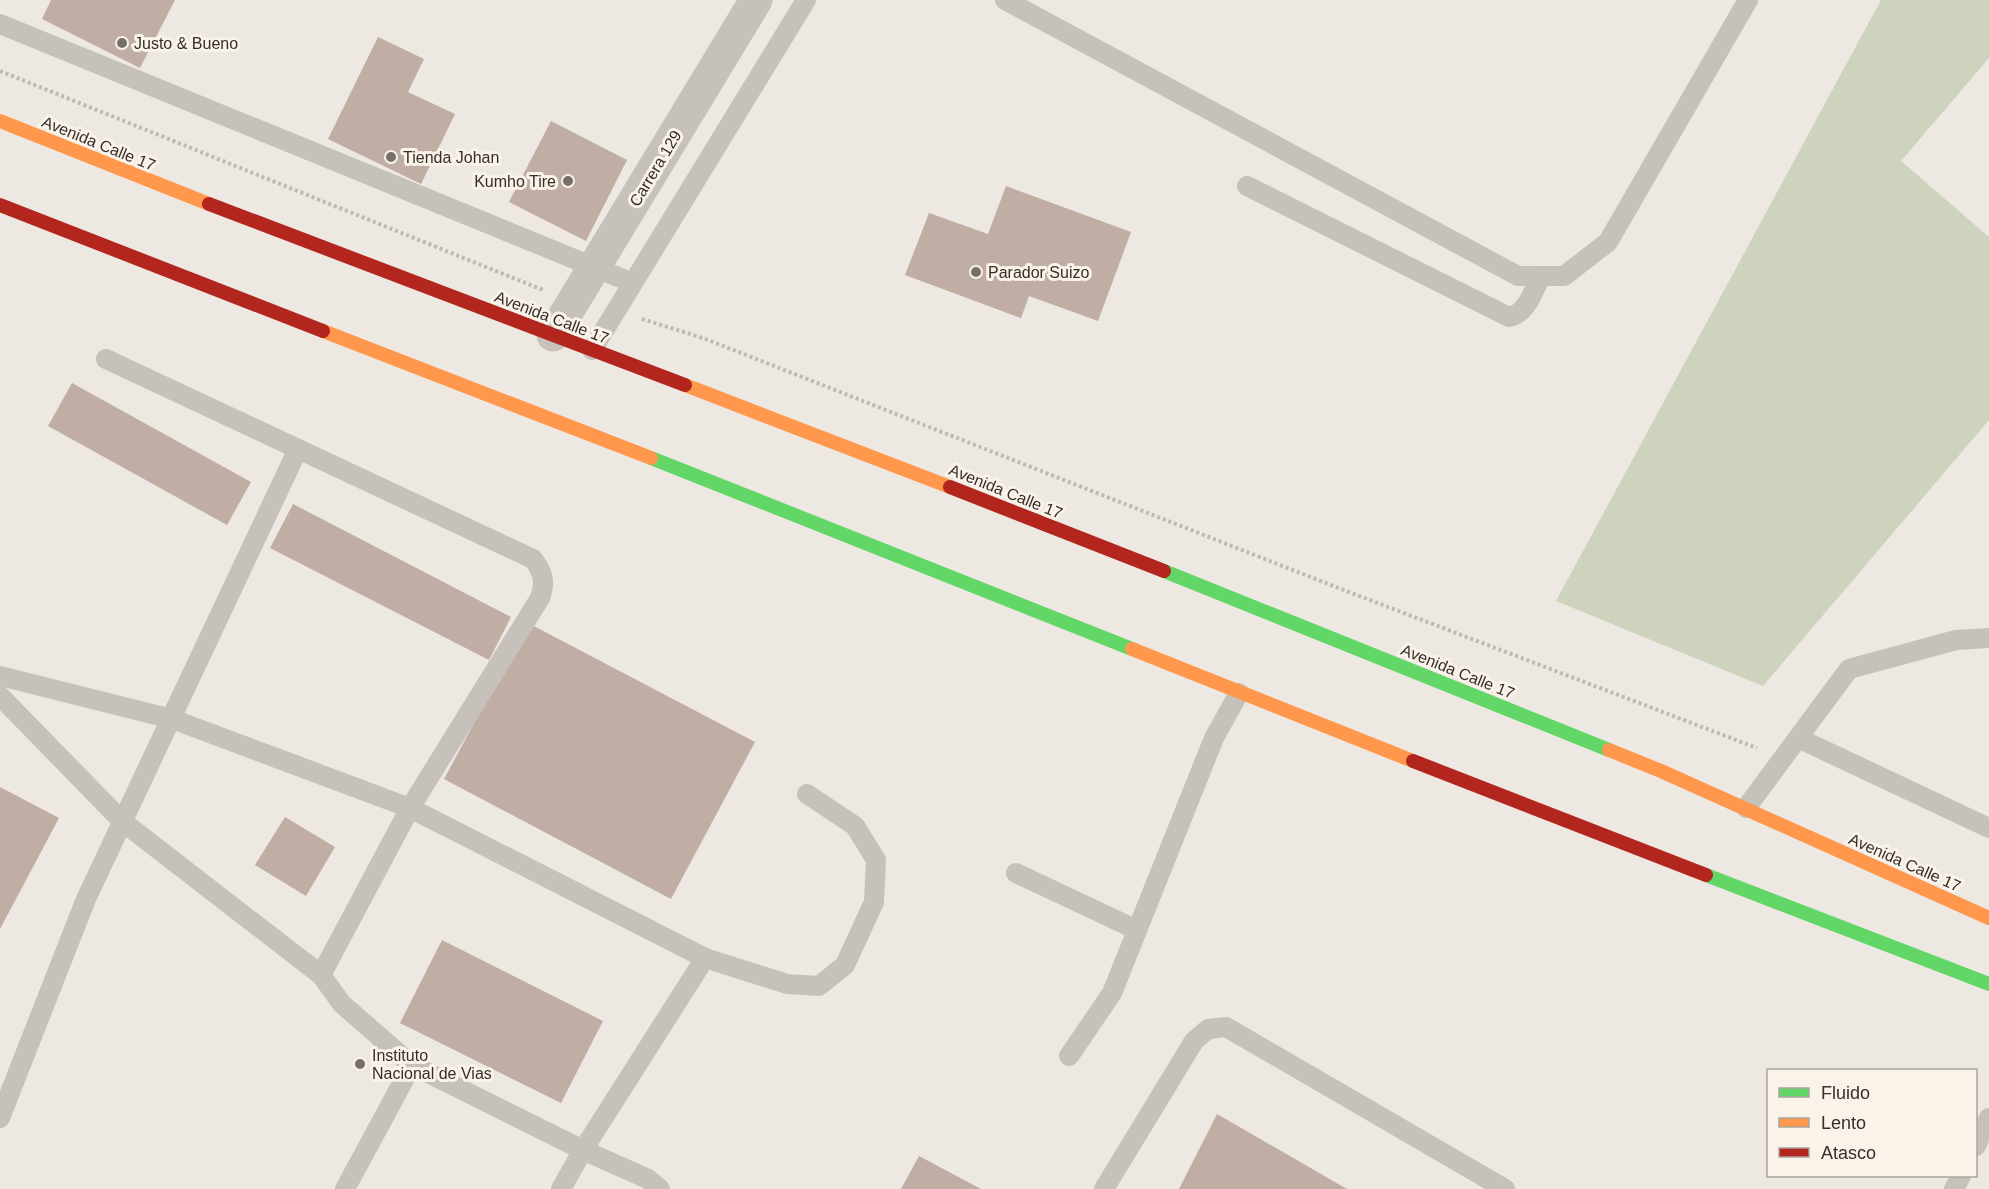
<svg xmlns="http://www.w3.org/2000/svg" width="1989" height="1189" viewBox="0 0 1989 1189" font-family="Arial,sans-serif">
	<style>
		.green { fill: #cdd3bc }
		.building { fill: #c0aea4 }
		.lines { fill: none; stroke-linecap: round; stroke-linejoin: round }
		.path { stroke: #bfb9b3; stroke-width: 4; stroke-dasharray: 3 3; stroke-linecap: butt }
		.lane { stroke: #c6c1bb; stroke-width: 20 }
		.street { stroke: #c6c1bb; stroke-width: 33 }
		.fast { stroke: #63d668; stroke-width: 14 }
		.slow { stroke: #ff974d; stroke-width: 14 }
		.jam { stroke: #b3261e; stroke-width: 14 }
		.poi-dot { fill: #776f6a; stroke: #f9f3e9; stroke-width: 2 }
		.labels { text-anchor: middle; stroke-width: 6; stroke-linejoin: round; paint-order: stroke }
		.poi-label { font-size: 16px; fill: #372e29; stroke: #f9f3e9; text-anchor: start }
		.street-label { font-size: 16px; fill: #372e29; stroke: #f9f3e9 }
	</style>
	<rect width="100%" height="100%" fill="#ede8e2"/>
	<polygon class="green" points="1881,0 1989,0 1989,58 1901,161 1989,237 1989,420 1763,686 1556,601"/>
	<g class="building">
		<polygon points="51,0 175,0 140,68 42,19"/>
		<polygon points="378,37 424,59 408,92 455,114 421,184 328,139"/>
		<polygon points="551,121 627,160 586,241 509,202"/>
		<polygon points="1006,186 1131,232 1098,321 1029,296 1021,318 905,275 929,213 988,234"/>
		<polygon points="72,383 251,482 227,525 48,426"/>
		<polygon points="293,504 511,617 489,660 270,548"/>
		<polygon points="528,623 755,742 671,899 444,779"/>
		<polygon points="0,787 59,818 0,929"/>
		<polygon points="285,817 335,847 306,896 255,865"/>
		<polygon points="442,940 603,1021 561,1103 400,1023"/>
		<polygon points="1217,1114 1347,1189 1179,1189"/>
		<polygon points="919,1156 981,1189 901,1189"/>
	</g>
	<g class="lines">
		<g class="path">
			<polyline points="0,71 543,290"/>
			<polyline points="642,319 703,338 1341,589 1757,748"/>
		</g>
		<g class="lane">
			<polyline points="1005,0 1518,276 1564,276 1608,242 1748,0"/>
			<polyline points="0,24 633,283"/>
			<path d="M1247,186L1509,317C1527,314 1533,291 1541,276"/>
			<polyline points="592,350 806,0"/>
			<path d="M106,359L533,559C543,572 546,582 540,598L410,808L321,975L342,1004L412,1065L583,1150L648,1179L660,1189"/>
			<polyline points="0,676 172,719 410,808 705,958 583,1150 561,1189"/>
			<polyline points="0,696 123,822 321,975"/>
			<polyline points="1798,738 1989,828"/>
			<polyline points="1746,808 1849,669 1956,640 1989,638"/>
			<polyline points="1016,873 1137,930"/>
			<polyline points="705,958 787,984 819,986 845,965 874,902 876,860 855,826 807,794"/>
			<polyline points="1069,1056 1112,993 1214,738 1239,693"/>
			<polyline points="0,1118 86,899 298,449"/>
			<polyline points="1976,1146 1989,1118"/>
			<polyline points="345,1189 412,1065"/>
			<polyline points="1104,1189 1194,1041 1208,1029 1226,1027 1505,1189"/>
			<polyline points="1954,1189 1961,1176"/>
		</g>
		<polyline class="street" points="553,335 756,0"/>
		<g class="fast">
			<polyline points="651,458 1132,649"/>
			<polyline points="1164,571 1609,750"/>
			<polyline points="1706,875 1989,984"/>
		</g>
		<g class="slow">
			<polyline points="0,121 209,204"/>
			<polyline points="323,331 651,458"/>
			<polyline points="685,385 950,487"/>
			<polyline points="1132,649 1413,761"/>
			<polyline points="1609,750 1661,771 1989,918"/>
		</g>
		<g class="jam">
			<polyline points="209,204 685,385"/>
			<polyline points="0,205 323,331"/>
			<polyline points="950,487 1164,571"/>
			<polyline points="1413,761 1706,875"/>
		</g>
	</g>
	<g class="poi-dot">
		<circle cx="122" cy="43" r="6"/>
		<circle cx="391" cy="157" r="6"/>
		<circle cx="568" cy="181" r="6"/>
		<circle cx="976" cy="272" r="6"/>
		<circle cx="360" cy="1064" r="6"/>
	</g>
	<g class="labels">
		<g class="poi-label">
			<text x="134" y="49">Justo &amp; Bueno</text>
			<text x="403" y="163">Tienda Johan</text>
			<text x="556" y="187" text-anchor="end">Kumho Tire</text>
			<text x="988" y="278">Parador Suizo</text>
			<text x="372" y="1061">Instituto<tspan x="372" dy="18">Nacional de Vias</tspan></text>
		</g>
		<g class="street-label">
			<text transform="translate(99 143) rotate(22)" y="6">Avenida Calle 17</text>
			<text transform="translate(655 168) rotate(-59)" y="6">Carrera 129</text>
			<text transform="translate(552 317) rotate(21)" y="6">Avenida Calle 17</text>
			<text transform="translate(1006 491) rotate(22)" y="6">Avenida Calle 17</text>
			<text transform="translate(1458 671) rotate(22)" y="6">Avenida Calle 17</text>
			<text transform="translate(1905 862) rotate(24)" y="6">Avenida Calle 17</text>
		</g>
	</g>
	<rect x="1767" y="1069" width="210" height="108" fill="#f9f3e9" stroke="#aba49c" stroke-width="1.5"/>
	<rect x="1779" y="1088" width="30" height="9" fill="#63d668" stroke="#aba49c" stroke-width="1.5"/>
	<text x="1821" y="1099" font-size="18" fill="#372e29">Fluido</text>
	<rect x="1779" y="1118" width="30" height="9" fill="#ff974d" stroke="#aba49c" stroke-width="1.5"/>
	<text x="1821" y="1129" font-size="18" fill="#372e29">Lento</text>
	<rect x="1779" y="1148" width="30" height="9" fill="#b3261e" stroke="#aba49c" stroke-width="1.5"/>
	<text x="1821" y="1159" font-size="18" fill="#372e29">Atasco</text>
</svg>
